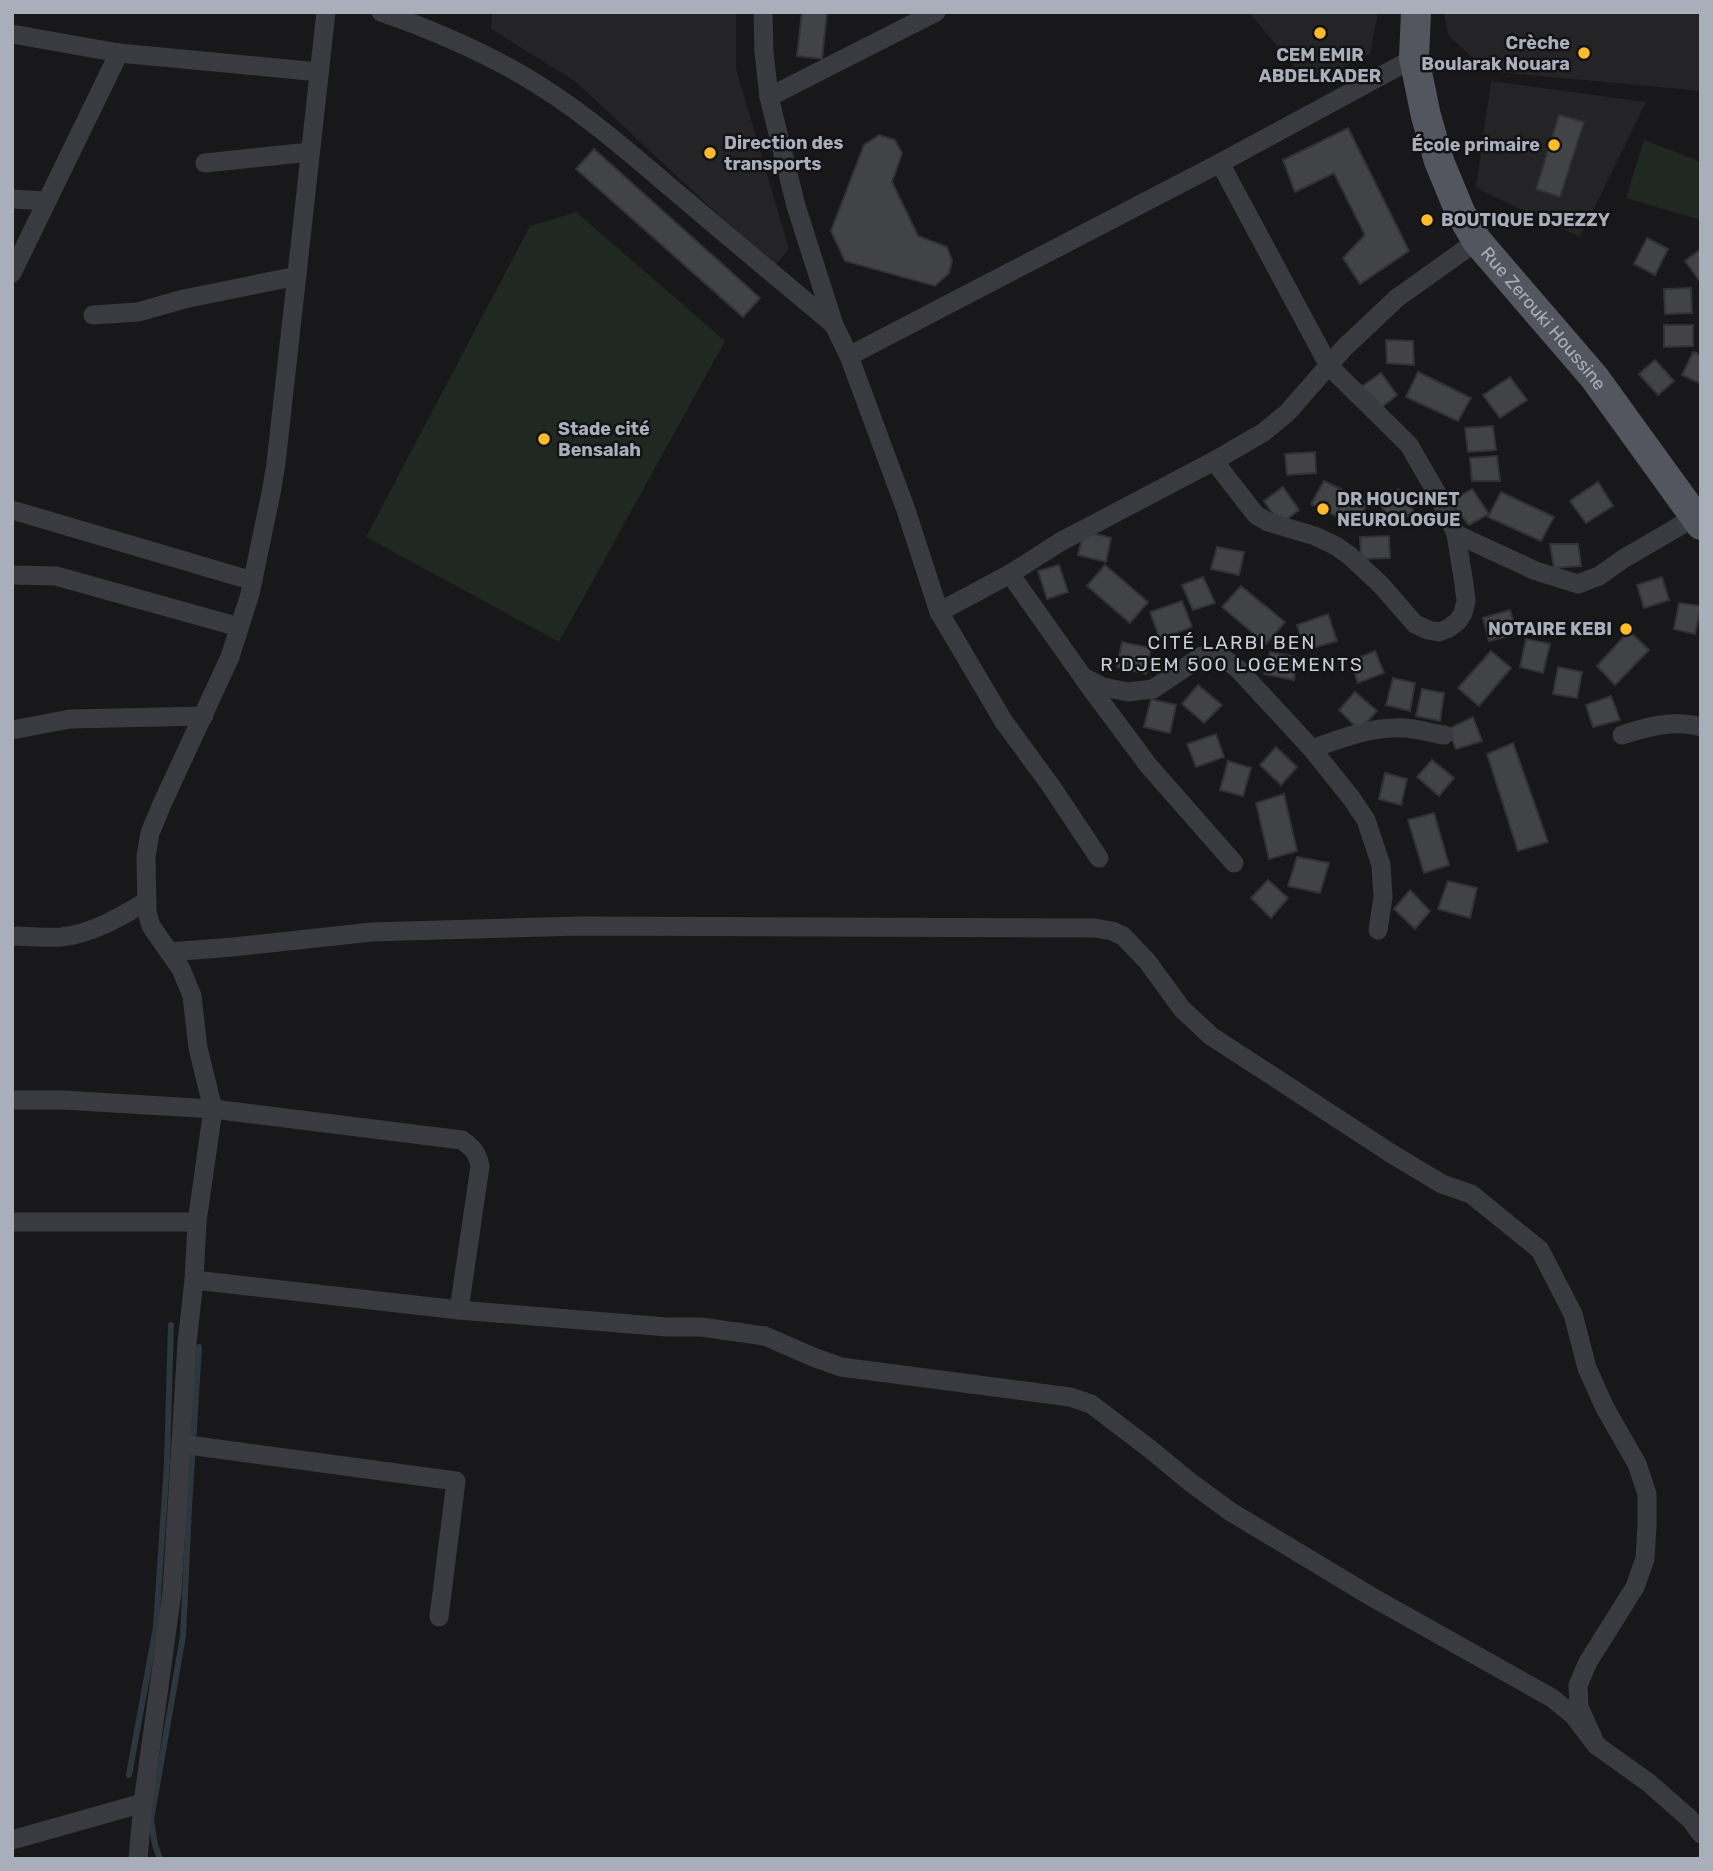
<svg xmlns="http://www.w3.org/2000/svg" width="1713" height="1871" viewBox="0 0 1713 1871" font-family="Rubik,sans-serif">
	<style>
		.built { fill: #242427 }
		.green { fill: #1f2921 }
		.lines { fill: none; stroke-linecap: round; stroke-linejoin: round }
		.stream { stroke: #2d373f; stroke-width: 6 }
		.building { fill: #424347; stroke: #323236; stroke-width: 2 }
		.minor { stroke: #3a3b41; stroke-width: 19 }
		.primary { stroke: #54565f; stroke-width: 30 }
		.poi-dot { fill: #febc2b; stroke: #131315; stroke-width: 2.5 }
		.labels { text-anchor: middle; stroke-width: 5; stroke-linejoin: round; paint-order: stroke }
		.poi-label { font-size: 18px; font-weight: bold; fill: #a9aebb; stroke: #131315; text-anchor: start }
		.street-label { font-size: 18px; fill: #a9aebb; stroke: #131315 }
		.neighbourhood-label { font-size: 19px; letter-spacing: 2px; fill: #cacdd6; stroke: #131315 }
	</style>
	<rect width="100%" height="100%" fill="#18181a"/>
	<g class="built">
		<polygon points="492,12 736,12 736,69 789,249 774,267 576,82 491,29"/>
		<polygon points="1249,12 1378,12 1370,54 1309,85"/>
		<polygon points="1444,12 1701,12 1701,91 1487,71 1448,35"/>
		<polygon points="1491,81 1646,102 1580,237 1476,188"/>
	</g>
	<g class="green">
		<polygon points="1644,140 1701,162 1701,220 1626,198"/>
		<polygon points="576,212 725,341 559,642 366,537 530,226"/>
	</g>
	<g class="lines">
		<g class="stream">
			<polyline points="129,1775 156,1627 167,1463 171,1325"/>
			<polyline points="160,1859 155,1845 151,1820 183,1636 189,1507 199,1347"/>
		</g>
	</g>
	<g class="building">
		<polygon points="802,12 827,12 822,59 797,56"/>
		<polygon points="1559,115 1584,122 1560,197 1536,189"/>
		<polygon points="1348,128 1409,251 1360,284 1343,258 1365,235 1334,173 1295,192 1283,160"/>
		<polygon points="879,135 895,140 902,153 892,182 918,236 947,247 952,261 949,273 935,286 845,261 831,231 864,145"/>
		<polygon points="594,149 760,298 743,317 576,169"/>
		<polygon points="1647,238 1668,249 1655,275 1634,264"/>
		<polygon points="1701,249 1701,283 1685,261"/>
		<polygon points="1691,288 1692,313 1665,314 1664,289"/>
		<polygon points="1664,325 1693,325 1693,346 1664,347"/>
		<polygon points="1386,340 1413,341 1414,365 1387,363"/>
		<polygon points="1693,352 1701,355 1701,384 1682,375"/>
		<polygon points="1655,360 1674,381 1658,395 1639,374"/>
		<polygon points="1418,372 1471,398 1458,421 1406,397"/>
		<polygon points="1381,373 1397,395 1378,410 1361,387"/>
		<polygon points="1510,377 1527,400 1500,418 1483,395"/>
		<polygon points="1493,426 1496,450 1468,452 1465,428"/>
		<polygon points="1315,452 1316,473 1287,475 1285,454"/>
		<polygon points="1497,456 1500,481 1472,481 1470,458"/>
		<polygon points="1324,481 1368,502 1356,526 1311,504"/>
		<polygon points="1598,482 1613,506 1586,523 1570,501"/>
		<polygon points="1283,487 1299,510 1280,524 1264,501"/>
		<polygon points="1398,489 1414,511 1395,525 1378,502"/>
		<polygon points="1472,489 1489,514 1469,525 1450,502"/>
		<polygon points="1501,492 1554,517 1541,541 1488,517"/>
		<polygon points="1084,531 1111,538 1106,562 1078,555"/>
		<polygon points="1389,536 1390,558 1361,559 1360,537"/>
		<polygon points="1550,544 1578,544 1581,566 1554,568"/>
		<polygon points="1217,547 1244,552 1239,575 1211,569"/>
		<polygon points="1059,565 1068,592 1047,599 1038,571"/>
		<polygon points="1105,565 1148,602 1130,623 1087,586"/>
		<polygon points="1203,577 1215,603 1193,610 1182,585"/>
		<polygon points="1662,577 1669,600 1644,608 1637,585"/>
		<polygon points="1241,586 1285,622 1266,644 1222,607"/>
		<polygon points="1182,601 1192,627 1160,639 1150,612"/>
		<polygon points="1679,603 1701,606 1695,634 1674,629"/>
		<polygon points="1510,610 1517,634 1489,641 1483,618"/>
		<polygon points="1328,614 1337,641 1305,650 1297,625"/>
		<polygon points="1629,631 1649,650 1615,685 1597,666"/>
		<polygon points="1526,639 1550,644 1543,673 1520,667"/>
		<polygon points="1122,642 1151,648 1146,674 1117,667"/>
		<polygon points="1375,651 1384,673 1358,683 1351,661"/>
		<polygon points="1491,651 1511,668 1479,706 1458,688"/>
		<polygon points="1270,652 1297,657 1294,680 1264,674"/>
		<polygon points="1558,667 1582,672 1577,698 1553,694"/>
		<polygon points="1393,678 1415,683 1410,711 1386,705"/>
		<polygon points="1198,685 1222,705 1204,723 1182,704"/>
		<polygon points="1422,689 1444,693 1440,721 1416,716"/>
		<polygon points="1355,692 1377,711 1359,730 1339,710"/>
		<polygon points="1611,696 1620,720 1593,727 1586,705"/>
		<polygon points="1151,699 1176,705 1170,733 1144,727"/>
		<polygon points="1473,717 1482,741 1456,749 1448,729"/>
		<polygon points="1216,734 1224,757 1196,767 1187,744"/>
		<polygon points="1513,743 1548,842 1518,851 1487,754"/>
		<polygon points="1276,747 1297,767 1281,785 1260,765"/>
		<polygon points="1432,760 1454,778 1439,796 1417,777"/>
		<polygon points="1228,761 1251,768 1243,796 1220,790"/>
		<polygon points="1385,773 1407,779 1401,805 1379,799"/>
		<polygon points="1284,794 1297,851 1269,859 1256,803"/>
		<polygon points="1434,813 1449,865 1424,873 1408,820"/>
		<polygon points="1297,857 1329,863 1320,893 1288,886"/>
		<polygon points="1268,880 1288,898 1271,918 1251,898"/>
		<polygon points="1448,881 1477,888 1470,918 1438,909"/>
		<polygon points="1410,890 1430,911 1415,929 1394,909"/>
	</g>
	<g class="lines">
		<g class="minor">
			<path d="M381,12C430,29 477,49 522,75C576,106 623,147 670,187C724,233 779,279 833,324"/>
			<polyline points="763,12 764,52 769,97 796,206 834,325 849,356 906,510 939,612 1004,722 1051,786 1099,858"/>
			<polyline points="12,34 119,53 319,72"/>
			<polyline points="769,97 936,12"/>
			<polyline points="205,163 310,152"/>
			<polyline points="12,199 47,201"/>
			<polyline points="12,273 119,53"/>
			<polyline points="93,315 138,312 184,299 297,276"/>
			<polyline points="849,356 1220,163 1414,58"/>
			<polyline points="1214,461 1256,515 1268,522 1315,536 1336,546 1350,556 1381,585 1415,624 1428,630 1439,632 1449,628 1458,621 1463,613 1466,601 1464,584 1456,534 1439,497 1409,445 1329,366 1220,163"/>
			<polyline points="12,510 253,581"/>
			<polyline points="1456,534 1536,571 1578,584 1599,576 1623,559 1695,517"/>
			<polyline points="1010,574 1083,677 1103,687 1128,692 1153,689 1202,656 1222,657 1238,669 1312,749 1352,799 1366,820 1381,865 1383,897 1378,930"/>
			<polyline points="12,575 56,576 239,627"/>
			<polyline points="939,612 1010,574 1060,542 1214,461 1264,432 1288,412 1344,348 1397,298 1477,241"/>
			<polyline points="1084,679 1148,765 1234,863"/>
			<polyline points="12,730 70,719 204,716"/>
			<path d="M1622,735C1646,727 1676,719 1701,727"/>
			<path d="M1312,749C1341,738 1374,726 1405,728C1418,729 1431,733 1444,735"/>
			<path d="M12,936C28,936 46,938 61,937C92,934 120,917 147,901"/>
			<polyline points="169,952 233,947 372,932 580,926 1095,928 1112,931 1123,936 1147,961 1182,1009 1211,1036 1392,1154 1442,1184 1471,1194 1540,1250 1573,1314 1587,1368 1605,1408 1637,1464 1647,1494 1647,1525 1645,1559 1635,1587 1588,1662 1578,1685 1579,1707 1596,1745"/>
			<path d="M12,1100H63L213,1109L462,1140C473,1148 477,1152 480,1166L459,1310"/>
			<polyline points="12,1222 197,1222"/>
			<polyline points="194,1280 459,1310 667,1327 701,1327 765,1336 813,1357 841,1367 1070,1397 1091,1404 1150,1449 1190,1482 1231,1512 1372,1597 1552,1698 1574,1716 1596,1745 1649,1783 1690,1819 1701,1834"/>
			<polyline points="181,1444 456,1481 439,1617"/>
			<polyline points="12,1840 143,1803"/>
			<polyline points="138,1859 143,1803 172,1592 187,1343 194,1280 197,1222 213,1109 198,1048 192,996 181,969 151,926 147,912 146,856 150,833 162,804 230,657 250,594 272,488 276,463 326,12"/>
		</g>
		<path class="primary" id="s1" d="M1416,12L1414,58L1426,116L1439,161L1460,212L1477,241L1594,377L1701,525"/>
	</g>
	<g class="poi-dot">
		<circle cx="1320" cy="33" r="7"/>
		<circle cx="1584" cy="53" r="7"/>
		<circle cx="1554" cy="145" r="7"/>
		<circle cx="710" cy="153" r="7"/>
		<circle cx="1427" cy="220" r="7"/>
		<circle cx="544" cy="439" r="7"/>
		<circle cx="1323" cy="509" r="7"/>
		<circle cx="1626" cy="629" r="7"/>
	</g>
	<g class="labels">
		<g class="poi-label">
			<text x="1570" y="49" text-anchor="end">Crèche<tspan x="1570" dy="21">Boularak Nouara</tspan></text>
			<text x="1320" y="61" text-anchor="middle">CEM EMIR<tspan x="1320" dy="21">ABDELKADER</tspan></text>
			<text x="724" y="149">Direction des<tspan x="724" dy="21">transports</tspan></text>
			<text x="1540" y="151" text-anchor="end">École primaire</text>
			<text x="1441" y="226">BOUTIQUE DJEZZY</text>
			<text x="558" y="435">Stade cité<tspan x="558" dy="21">Bensalah</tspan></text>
			<text x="1337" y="505">DR HOUCINET<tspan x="1337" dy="21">NEUROLOGUE</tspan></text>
			<text x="1612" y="635" text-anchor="end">NOTAIRE KEBI</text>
		</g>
		<g class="street-label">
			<text dy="6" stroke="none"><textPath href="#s1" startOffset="343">Rue Zerouki Houssine</textPath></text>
		</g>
		<g class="neighbourhood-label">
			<text x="1232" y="649">CITÉ LARBI BEN<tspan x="1232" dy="22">R'DJEM 500 LOGEMENTS</tspan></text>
		</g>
	</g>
	<rect width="1713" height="1871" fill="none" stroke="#a9aebb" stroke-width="28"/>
</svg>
